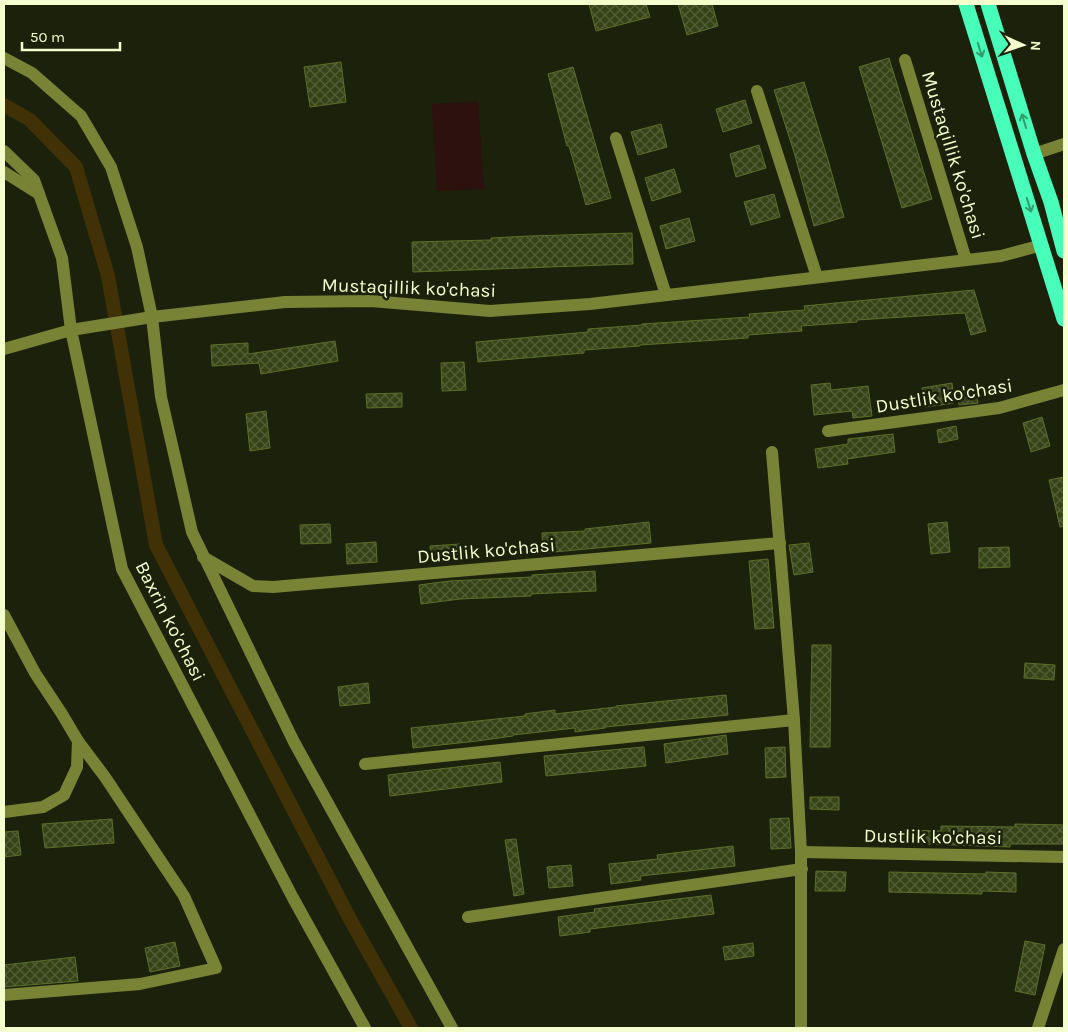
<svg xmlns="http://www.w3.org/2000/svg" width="1068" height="1032" viewBox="0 0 1068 1032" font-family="Karla,sans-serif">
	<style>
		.green { fill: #2c110f }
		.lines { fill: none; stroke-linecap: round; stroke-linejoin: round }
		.canal { stroke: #403107; stroke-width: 14 }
		.building { fill: url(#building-cross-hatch); stroke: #5a7028 }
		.minor { stroke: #788335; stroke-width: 12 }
		.highway { stroke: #48ffba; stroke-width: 15 }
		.oneway { stroke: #349b6c }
		.labels { text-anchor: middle; stroke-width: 5; stroke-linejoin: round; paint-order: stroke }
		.street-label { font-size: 19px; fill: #f4ffcd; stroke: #1c210c }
	</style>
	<defs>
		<pattern id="building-cross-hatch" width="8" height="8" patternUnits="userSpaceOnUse" patternTransform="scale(1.25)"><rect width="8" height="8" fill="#364317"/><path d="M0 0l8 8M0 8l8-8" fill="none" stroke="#545f38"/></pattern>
	</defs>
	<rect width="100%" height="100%" fill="#1c210c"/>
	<polygon class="green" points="478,101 484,189 437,191 432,104"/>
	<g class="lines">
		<polyline class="canal" points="4,105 30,120 76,167 108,276 156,545 351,921 411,1028"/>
	</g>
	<g class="building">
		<polygon points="589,4 646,4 650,17 596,31"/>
		<polygon points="678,4 712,4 718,26 687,35"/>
		<polygon points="889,58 932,199 902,208 859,67"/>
		<polygon points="341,62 346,102 310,107 304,67"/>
		<polygon points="573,67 611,198 586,205 569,146 567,146 548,74"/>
		<polygon points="804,82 828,160 844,217 814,226 794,152 774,90"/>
		<polygon points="745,100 752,123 723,132 716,109"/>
		<polygon points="661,124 667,147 638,155 631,132"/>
		<polygon points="759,145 766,168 736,177 730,154"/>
		<polygon points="674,169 681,192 652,201 645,178"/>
		<polygon points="774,194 780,217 751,225 744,202"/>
		<polygon points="689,218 695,241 666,249 660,226"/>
		<polygon points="632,233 633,264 413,272 412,242 491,240 491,238 529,236"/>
		<polygon points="974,290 986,331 971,335 965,313 857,320 857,322 801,326 802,331 748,335 748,338 640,345 640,346 584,350 584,353 478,362 476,342 588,332 588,329 642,325 642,324 750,317 749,314 805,310 804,306"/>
		<polygon points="335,341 338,361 261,374 259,363 212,366 211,345 248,343 248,354"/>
		<polygon points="464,362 466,390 442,391 441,363"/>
		<polygon points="830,383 831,390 868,386 872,416 853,418 852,411 814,415 811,385"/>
		<polygon points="952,383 954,403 925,407 922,388"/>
		<polygon points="976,391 978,403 959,405 957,394"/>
		<polygon points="402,393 402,407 367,408 366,394"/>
		<polygon points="266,411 270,448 250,451 246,414"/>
		<polygon points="1042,417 1050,446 1031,452 1023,423"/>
		<polygon points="956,426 958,439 939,443 937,430"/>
		<polygon points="893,434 895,452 847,459 848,464 818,468 815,449 848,444 848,439"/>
		<polygon points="1064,477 1064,526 1060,527 1049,480"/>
		<polygon points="649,522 651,543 543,553 542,533 585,531 585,529"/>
		<polygon points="947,522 950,552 931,554 928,524"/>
		<polygon points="330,524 331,543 301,544 300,525"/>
		<polygon points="376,542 377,562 347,564 346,544"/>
		<polygon points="809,543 813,572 794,575 789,545"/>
		<polygon points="460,544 461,554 431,556 430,546"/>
		<polygon points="1009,547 1010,567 979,568 979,548"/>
		<polygon points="768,559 774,628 755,629 749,561"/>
		<polygon points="595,571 596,591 531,594 531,596 460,599 421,604 419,585 449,581 532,577 532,575"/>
		<polygon points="812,645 831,645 830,747 810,747"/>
		<polygon points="1025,663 1055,665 1054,680 1024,678"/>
		<polygon points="368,683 370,703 340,706 338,687"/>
		<polygon points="726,695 728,715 605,727 605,728 575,732 575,728 513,735 513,736 477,741 413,748 411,728 525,716 525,714 555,710 555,714 616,707 616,706"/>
		<polygon points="726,735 728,754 666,763 664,744"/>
		<polygon points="644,747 646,766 546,776 544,756"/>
		<polygon points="785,747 786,777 766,778 765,748"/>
		<polygon points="500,762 502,782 390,796 388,775"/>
		<polygon points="810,797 839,797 839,810 810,809"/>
		<polygon points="789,818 791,848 771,849 770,819"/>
		<polygon points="112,819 114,843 45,848 42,824"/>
		<polygon points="1015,824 1064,825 1064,844 1010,844 1010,847 900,843 900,830 941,831 941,826 1015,827"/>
		<polygon points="18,831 21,855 4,857 4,832"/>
		<polygon points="516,839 524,894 514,896 505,840"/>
		<polygon points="733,846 735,866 640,876 641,880 611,884 609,864 658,859 657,855"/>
		<polygon points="571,865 573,886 549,888 547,867"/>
		<polygon points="816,871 846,872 845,891 815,891"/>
		<polygon points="889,872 986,874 986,872 1016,873 1016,892 982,891 982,894 889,892"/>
		<polygon points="711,895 714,914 590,929 590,932 560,936 558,917 595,912 594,909"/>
		<polygon points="1025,941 1045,945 1035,995 1015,991"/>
		<polygon points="175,942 180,966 150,972 145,948"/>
		<polygon points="753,943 754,956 725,960 723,947"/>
		<polygon points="75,957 78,981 4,987 4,965"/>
	</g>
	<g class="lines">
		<g class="minor">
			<polyline points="4,58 32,73 81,116 111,167 137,247 152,317 161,397 192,532 294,742 452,1028"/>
			<polyline points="905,60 966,260"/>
			<polyline points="757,91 817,277"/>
			<polyline points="616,138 666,295"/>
			<polyline points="4,151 34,180 62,258 71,330 122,569 293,898 365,1028"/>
			<polyline points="1034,154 1064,144"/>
			<polyline points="4,172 39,194"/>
			<polyline points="4,349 71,330 152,317 285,302 371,301 490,311 590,304 1001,256 1042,245"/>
			<polyline points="828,431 999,408 1064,390"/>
			<polyline points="772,452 794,720 801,852 801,1028"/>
			<polyline points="203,557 253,586 273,587 780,543"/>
			<polyline points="4,615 35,673 62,714 78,741 105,777 184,896 216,968 140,984 4,995"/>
			<polyline points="365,764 794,720"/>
			<polyline points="4,812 43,807 64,795 77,767 78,741"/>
			<polyline points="801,852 1064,857"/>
			<polyline points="468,917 802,869"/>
			<polyline points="1038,1028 1064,949"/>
		</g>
		<g class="highway">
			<polyline points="966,4 1064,319"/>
			<polyline points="988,4 1034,154 1051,202 1064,251"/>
		</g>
	</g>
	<defs><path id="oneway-shaft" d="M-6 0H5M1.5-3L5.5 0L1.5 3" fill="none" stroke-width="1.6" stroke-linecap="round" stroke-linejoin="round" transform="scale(1.25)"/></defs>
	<g class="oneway">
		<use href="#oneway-shaft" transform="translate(980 50) rotate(73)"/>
		<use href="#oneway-shaft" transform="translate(1024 121) rotate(-107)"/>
		<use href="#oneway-shaft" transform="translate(1029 205) rotate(72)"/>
	</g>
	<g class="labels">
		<g class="street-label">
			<text transform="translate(954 155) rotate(73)" y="7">Mustaqillik ko'chasi</text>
			<text transform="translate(409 287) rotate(2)" y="7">Mustaqillik ko'chasi</text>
			<text transform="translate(944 395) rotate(-9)" y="7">Dustlik ko'chasi</text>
			<text transform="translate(486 550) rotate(-5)" y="7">Dustlik ko'chasi</text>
			<text transform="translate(171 621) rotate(63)" y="7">Baxrin ko'chasi</text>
			<text transform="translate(933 836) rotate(1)" y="7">Dustlik ko'chasi</text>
		</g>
	</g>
	<rect width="1068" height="1032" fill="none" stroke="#f4ffcd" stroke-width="10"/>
	<g transform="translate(1023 45) rotate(93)" stroke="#1c210c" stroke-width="4" paint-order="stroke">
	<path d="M0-4L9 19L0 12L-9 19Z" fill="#f4ffcd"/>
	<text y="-8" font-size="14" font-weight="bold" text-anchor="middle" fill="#f4ffcd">N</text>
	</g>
	<path d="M22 42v8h98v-8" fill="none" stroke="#f4ffcd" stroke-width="2.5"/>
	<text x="30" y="42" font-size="15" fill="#f4ffcd" stroke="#1c210c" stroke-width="4" paint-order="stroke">50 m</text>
</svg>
